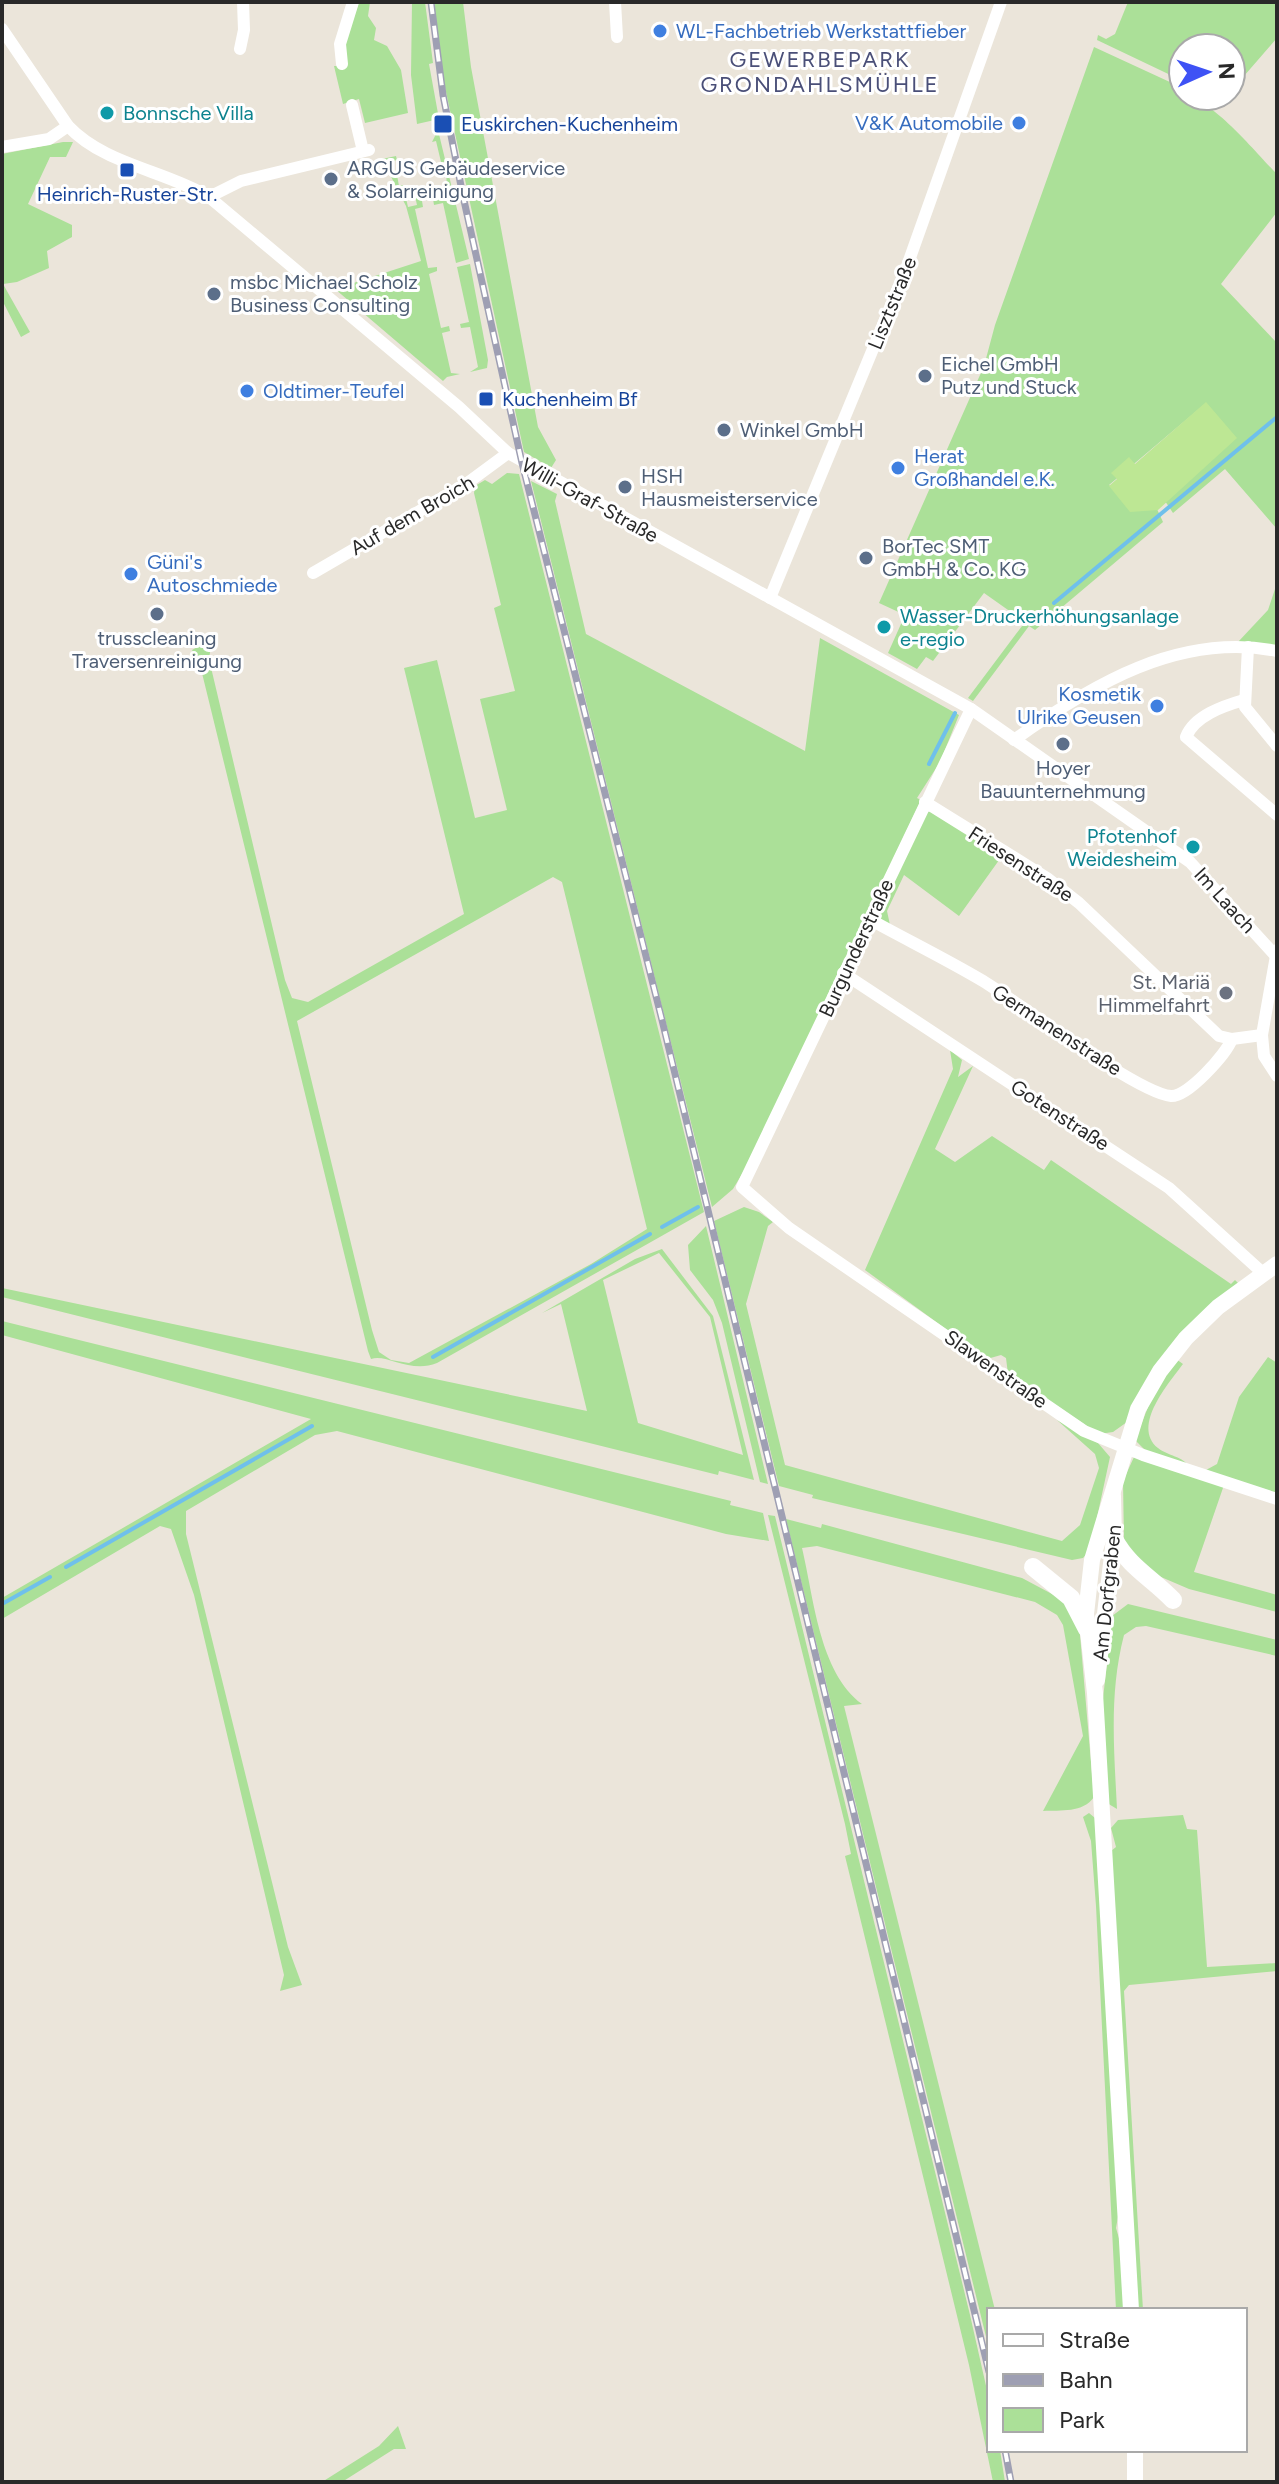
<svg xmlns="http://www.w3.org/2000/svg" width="1279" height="2484" viewBox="0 0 1279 2484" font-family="Figtree,sans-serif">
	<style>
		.green { fill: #abe098; fill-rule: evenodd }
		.pitch { fill: #bde794 }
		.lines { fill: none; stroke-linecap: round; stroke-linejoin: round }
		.stream { stroke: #6fc0eb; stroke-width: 4 }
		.minor { stroke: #fff; stroke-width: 12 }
		.tertiary { stroke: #fff; stroke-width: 16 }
		.secondary { stroke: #fff; stroke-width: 18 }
		.rail-casing { stroke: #9e9fb3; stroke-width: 7 }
		.rail { stroke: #fff; stroke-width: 4; stroke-dasharray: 12; stroke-linecap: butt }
		.shop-dot { fill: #3f7fe0; stroke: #fff; stroke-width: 3 }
		.culture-dot { fill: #0f9aa8; stroke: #fff; stroke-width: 3 }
		.transit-dot { fill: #1a4fb4; stroke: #fff; stroke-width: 3 }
		.service-dot { fill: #5c6f8a; stroke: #fff; stroke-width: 3 }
		.worship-dot { fill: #6b7280; stroke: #fff; stroke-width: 3 }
		.labels { text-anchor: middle; stroke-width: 6; stroke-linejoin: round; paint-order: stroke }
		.shop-label { font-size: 20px; fill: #366cbe; stroke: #fff; text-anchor: start }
		.culture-label { font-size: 20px; fill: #0d838f; stroke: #fff; text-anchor: start }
		.transit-label { font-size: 20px; fill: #164399; stroke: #fff; text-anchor: start }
		.service-label { font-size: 20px; fill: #4e5e75; stroke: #fff; text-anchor: start }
		.street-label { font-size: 20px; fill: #292929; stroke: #fff }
		.worship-label { font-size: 20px; fill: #5b616d; stroke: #fff; text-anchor: end }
		.neighbourhood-label { font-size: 22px; letter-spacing: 2px; fill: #4a4f78; stroke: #fff }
	</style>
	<rect width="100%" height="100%" fill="#ebe5da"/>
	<g class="green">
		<polygon points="359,2 370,2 368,16 376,28 374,40 387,46 401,70 408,113 365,123 359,99 343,104 334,66 346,66 345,43"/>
		<polygon points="412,2 425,2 433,63 429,64 439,119 417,124 411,75"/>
		<polygon points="434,2 463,2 471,67 538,427 556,460 551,468 524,452 443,78"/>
		<polygon points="1128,2 1277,2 1277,38 1231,91 1231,48 1183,48 1183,81 1097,40 1098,35 1106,39 1115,34"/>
		<path d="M1094,47L1172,83L1183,91V96C1210,96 1257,154 1277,174V212L1221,284L1277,343V529L1225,469L1173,513L1165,501L1236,438L1206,403L1109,485L1157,509L1163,522L1035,630L1029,626L973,701L968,698L1025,622L984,593L933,661L926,657L917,669L888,653L905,615L879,603L984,366L995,325Z"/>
		<polygon points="438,130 469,259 456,263 443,203 434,205 433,199 438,191 440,200 448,197 445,162 441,162 436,141 432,142"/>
		<polygon points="63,142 73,142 66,157 50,157 28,204 72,225 72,237 47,251 49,268 17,282 3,284 30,332 21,337 2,300 2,154"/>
		<polygon points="396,156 397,160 389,162 392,176 397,175 399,186 403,185 408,207 417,205 415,196 422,201 423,207 415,209 428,268 437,267 437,271 429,274 441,328 449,326 450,331 442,333 451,373 460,374 447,377 443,381 335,289 421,261 406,206 382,159"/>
		<polygon points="470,264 488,360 487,368 470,372 478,367 470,327 461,328 460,324 469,322 457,267"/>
		<path d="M507,473L519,474L704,1212L437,1363C410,1374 386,1353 371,1359L368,1351L201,669L192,650L212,639L209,659L285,980L292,998L308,1002L464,914L404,668L437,660L475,818L507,810L480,699L515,691L494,608L501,605L474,493L475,486L485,480L492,484ZM553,877L562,882L647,1229L591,1264L409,1363L391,1360L379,1352L372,1330L297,1021Z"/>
		<polygon points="531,481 557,494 555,501 586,634 805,751 820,638 959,715 940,762 917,798 921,800 754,1154 733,1189 712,1207"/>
		<polygon points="1277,583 1277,646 1238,642 1268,610"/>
		<polygon points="931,811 1002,856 959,916 904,875 887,911 890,925 878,918 877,912 926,813"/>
		<polygon points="950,1050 962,1060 958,1077 973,1066 935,1149 955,1162 992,1136 1044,1170 1051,1160 1231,1284 1235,1280 1239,1284 1127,1422 1113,1432 1099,1434 1008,1374 1006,1358 1001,1355 987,1359 865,1270 953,1069"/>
		<polygon points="744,1207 759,1212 773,1222 768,1226 746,1304 785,1465 1062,1541 1080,1525 1099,1468 1095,1454 1057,1420 1098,1443 1110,1457 1090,1550 1083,1558 1072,1560 812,1498 813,1495 779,1486 714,1221"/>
		<polygon points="706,1226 768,1484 760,1482 722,1323 713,1300 690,1270 688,1245"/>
		<path d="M662,1249L713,1316L754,1480L719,1471L718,1475L2,1297V1288L587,1411L561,1304L542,1313L635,1259ZM659,1253L710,1317L743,1455L638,1423L603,1280Z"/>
		<polygon points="2,1321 731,1501 730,1505 763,1513 769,1541 726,1534 337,1431 315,1435 186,1511 186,1534 288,1947 302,1985 280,1991 284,1975 194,1595 171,1529 160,1526 2,1619 2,1598 311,1419 2,1335"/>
		<polygon points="1268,1357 1277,1363 1277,1496 1206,1470 1217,1464 1239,1397"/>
		<path d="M1176,1359L1183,1364C1169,1383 1131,1426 1158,1448C1168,1456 1183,1456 1189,1467L1148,1453L1135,1440L1152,1397Z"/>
		<polygon points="1134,1457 1224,1485 1194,1572 1277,1595 1277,1612 1189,1589 1147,1571 1124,1542 1123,1481"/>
		<polygon points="768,1515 775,1516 970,2315 989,2399 989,2450 1000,2450 1005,2482 993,2482 969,2365 845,1856 851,1854 845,1824"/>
		<path d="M786,1519L821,1528L822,1524L1022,1578L1067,1602L1079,1623L1094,1797C1083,1813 1061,1810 1043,1811L1083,1736L1063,1625L1057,1615L1035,1602L817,1546L802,1548C814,1598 819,1672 862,1704L844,1706L995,2310H989V2349Z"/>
		<path d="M1128,1604L1277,1640V1656L1146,1626L1136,1627L1124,1635C1109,1693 1114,1749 1117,1809L1107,1803L1102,1708L1112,1616Z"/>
		<polygon points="1089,1813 1095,1818 1120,2205 1116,2228 1123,2252 1125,2310 1116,2310 1096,1906 1091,1841 1083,1817"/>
		<polygon points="1183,1815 1187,1829 1197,1830 1207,1967 1277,1963 1277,1971 1129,1985 1124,1991 1143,2310 1138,2310 1111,1859 1111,1851 1116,1847 1111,1828 1118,1820"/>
		<polygon points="398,2426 406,2449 394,2449 342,2482 322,2482 379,2446"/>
	</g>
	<polygon class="pitch" points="1206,402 1237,438 1158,510 1130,512 1109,486 1117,479 1111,473 1129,457 1135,464"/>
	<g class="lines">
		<g class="stream">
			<polyline points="1054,603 1277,417"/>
			<polyline points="929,764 955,713"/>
			<polyline points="662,1227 698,1207"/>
			<polyline points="433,1357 650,1234"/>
			<polyline points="66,1567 312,1426"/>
			<polyline points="2,1604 50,1577"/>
		</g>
		<g class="minor">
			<polyline points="615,2 617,37"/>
			<path d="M2,29L68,126C105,165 164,170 209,197L459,407L508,453L971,709L1190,862L1274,954"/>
			<polyline points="240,49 244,30 243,2"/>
			<polyline points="342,64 340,44 353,2"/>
			<polyline points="352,105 363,151"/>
			<polyline points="2,147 49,139 68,126"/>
			<polyline points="209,197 241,181 369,150"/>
			<polyline points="313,573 466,484 508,453"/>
			<polyline points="770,598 906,269 1001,2"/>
			<polyline points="1248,647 1245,707 1277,746"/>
			<path d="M1244,700C1223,706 1194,716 1186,737L1277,815"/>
			<polyline points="971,709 742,1187 789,1228 1084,1431 1143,1455 1277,1499"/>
			<path d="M1014,740C1091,685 1179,632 1277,651"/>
			<polyline points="925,802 1047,878 1079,903 1219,1036 1232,1039 1262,1035"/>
			<path d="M869,919C907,940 946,959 983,981C1019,1003 1137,1093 1171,1096C1188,1097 1226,1054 1232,1039"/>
			<polyline points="1277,950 1262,1035 1264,1056 1277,1076"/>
			<polyline points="843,973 1169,1188 1264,1274"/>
		</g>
		<g class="tertiary">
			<polyline points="1097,1680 1114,1539 1113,1496"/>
			<polyline points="1131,2310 1095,1693 1086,1614 1092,1560 1138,1409 1160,1371 1186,1338 1218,1307 1277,1264"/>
			<polyline points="1135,2450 1135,2482"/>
		</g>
		<g class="secondary">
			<path d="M1114,1539C1129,1567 1152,1578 1173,1600"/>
			<polyline points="1033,1567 1071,1598 1087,1629"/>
		</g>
		<defs>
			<g id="rail">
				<polyline points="431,2 443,95 463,196 522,463 661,1016 989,2372"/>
				<polyline points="1005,2450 1011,2482"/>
			</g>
		</defs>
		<use href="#rail" class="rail-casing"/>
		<use href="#rail" class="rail"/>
	</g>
	<g class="shop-dot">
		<circle cx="660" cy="31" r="8"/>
		<circle cx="1019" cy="123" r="8"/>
		<circle cx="247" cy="391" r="8"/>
		<circle cx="898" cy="468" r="8"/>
		<circle cx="131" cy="574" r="8"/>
		<circle cx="1157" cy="706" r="8"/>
	</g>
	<g class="culture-dot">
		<circle cx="107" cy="113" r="8"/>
		<circle cx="884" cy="627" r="8"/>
		<circle cx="1193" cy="847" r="8"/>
	</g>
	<g class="transit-dot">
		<rect x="433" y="114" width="20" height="20" rx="4"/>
		<rect x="119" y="162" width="16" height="16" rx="4"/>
		<rect x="478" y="391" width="16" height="16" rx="4"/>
	</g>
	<g class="service-dot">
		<circle cx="331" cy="179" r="8"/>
		<circle cx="214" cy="294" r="8"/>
		<circle cx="925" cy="376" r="8"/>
		<circle cx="724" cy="430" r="8"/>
		<circle cx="625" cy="487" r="8"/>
		<circle cx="866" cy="558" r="8"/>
		<circle cx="157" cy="614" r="8"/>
		<circle cx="1063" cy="744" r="8"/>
	</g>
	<circle class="worship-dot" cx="1226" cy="993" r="8"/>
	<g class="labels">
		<g class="shop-label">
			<text x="676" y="38">WL-Fachbetrieb Werkstattfieber</text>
			<text x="1003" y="130" text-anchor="end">V&amp;K Automobile</text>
			<text x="263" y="398">Oldtimer-Teufel</text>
			<text x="914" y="463">Herat<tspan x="914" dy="23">Großhandel e.K.</tspan></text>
			<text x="147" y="569">Güni's<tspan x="147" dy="23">Autoschmiede</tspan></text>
			<text x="1141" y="701" text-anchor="end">Kosmetik<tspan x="1141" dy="23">Ulrike Geusen</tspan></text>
		</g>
		<g class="culture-label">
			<text x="123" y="120">Bonnsche Villa</text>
			<text x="900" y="623">Wasser-Druckerhöhungsanlage<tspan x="900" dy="23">e-regio</tspan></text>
			<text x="1177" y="843" text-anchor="end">Pfotenhof<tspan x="1177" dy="23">Weidesheim</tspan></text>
		</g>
		<g class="transit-label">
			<text x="461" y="131">Euskirchen-Kuchenheim</text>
			<text x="127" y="201" text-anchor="middle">Heinrich-Ruster-Str.</text>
			<text x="502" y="406">Kuchenheim Bf</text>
		</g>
		<g class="service-label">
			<text x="347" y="175">ARGUS Gebäudeservice<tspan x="347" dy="23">&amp; Solarreinigung</tspan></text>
			<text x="230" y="289">msbc Michael Scholz<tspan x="230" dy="23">Business Consulting</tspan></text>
			<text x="941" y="371">Eichel GmbH<tspan x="941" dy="23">Putz und Stuck</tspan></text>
			<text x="740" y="437">Winkel GmbH</text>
			<text x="641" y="483">HSH<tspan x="641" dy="23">Hausmeisterservice</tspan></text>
			<text x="882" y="553">BorTec SMT<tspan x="882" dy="23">GmbH &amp; Co. KG</tspan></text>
			<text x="157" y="645" text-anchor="middle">trusscleaning<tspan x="157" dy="23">Traversenreinigung</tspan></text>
			<text x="1063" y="775" text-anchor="middle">Hoyer<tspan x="1063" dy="23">Bauunternehmung</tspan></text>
		</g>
		<g class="street-label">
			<text transform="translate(892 303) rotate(-68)" y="7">Lisztstraße</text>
			<text transform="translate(590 500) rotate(29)" y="7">Willi-Graf-Straße</text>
			<text transform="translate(412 515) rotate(-30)" y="7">Auf dem Broich</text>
			<text transform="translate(1021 864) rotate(33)" y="7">Friesenstraße</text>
			<text transform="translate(1225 900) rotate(48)" y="7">Im Laach</text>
			<text transform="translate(856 948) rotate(-65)" y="7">Burgunderstraße</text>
			<text transform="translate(1057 1030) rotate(33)" y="7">Germanenstraße</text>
			<text transform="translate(1060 1115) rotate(33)" y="7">Gotenstraße</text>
			<text transform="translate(996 1369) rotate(35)" y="7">Slawenstraße</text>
			<text transform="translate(1107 1593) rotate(-84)" y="7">Am Dorfgraben</text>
		</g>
		<g class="worship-label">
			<text x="1210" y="989">St. Mariä<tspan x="1210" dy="23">Himmelfahrt</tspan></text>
		</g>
		<g class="neighbourhood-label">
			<text x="820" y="67">GEWERBEPARK<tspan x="820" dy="25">GRONDAHLSMÜHLE</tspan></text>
		</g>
	</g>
	<rect width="1279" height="2484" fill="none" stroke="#292929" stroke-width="8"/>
	<rect x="987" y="2308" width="260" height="144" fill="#ffffff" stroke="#a9a9a9" stroke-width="2"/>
	<rect x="1003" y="2334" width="40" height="12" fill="#ffffff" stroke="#a9a9a9" stroke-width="2"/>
	<text x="1059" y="2348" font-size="24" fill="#292929">Straße</text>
	<rect x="1003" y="2374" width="40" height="12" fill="#9e9fb3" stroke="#a9a9a9" stroke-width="2"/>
	<text x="1059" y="2388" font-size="24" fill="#292929">Bahn</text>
	<rect x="1003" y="2408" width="40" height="24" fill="#abe098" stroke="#a9a9a9" stroke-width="2"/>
	<text x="1059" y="2428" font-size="24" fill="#292929">Park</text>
	<g transform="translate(1207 72) rotate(87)"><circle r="38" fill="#ffffff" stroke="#a9a9a9" stroke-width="2"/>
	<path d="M0-6L14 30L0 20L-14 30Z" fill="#3e52f5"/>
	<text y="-12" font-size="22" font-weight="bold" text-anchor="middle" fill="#292929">N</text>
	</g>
</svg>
